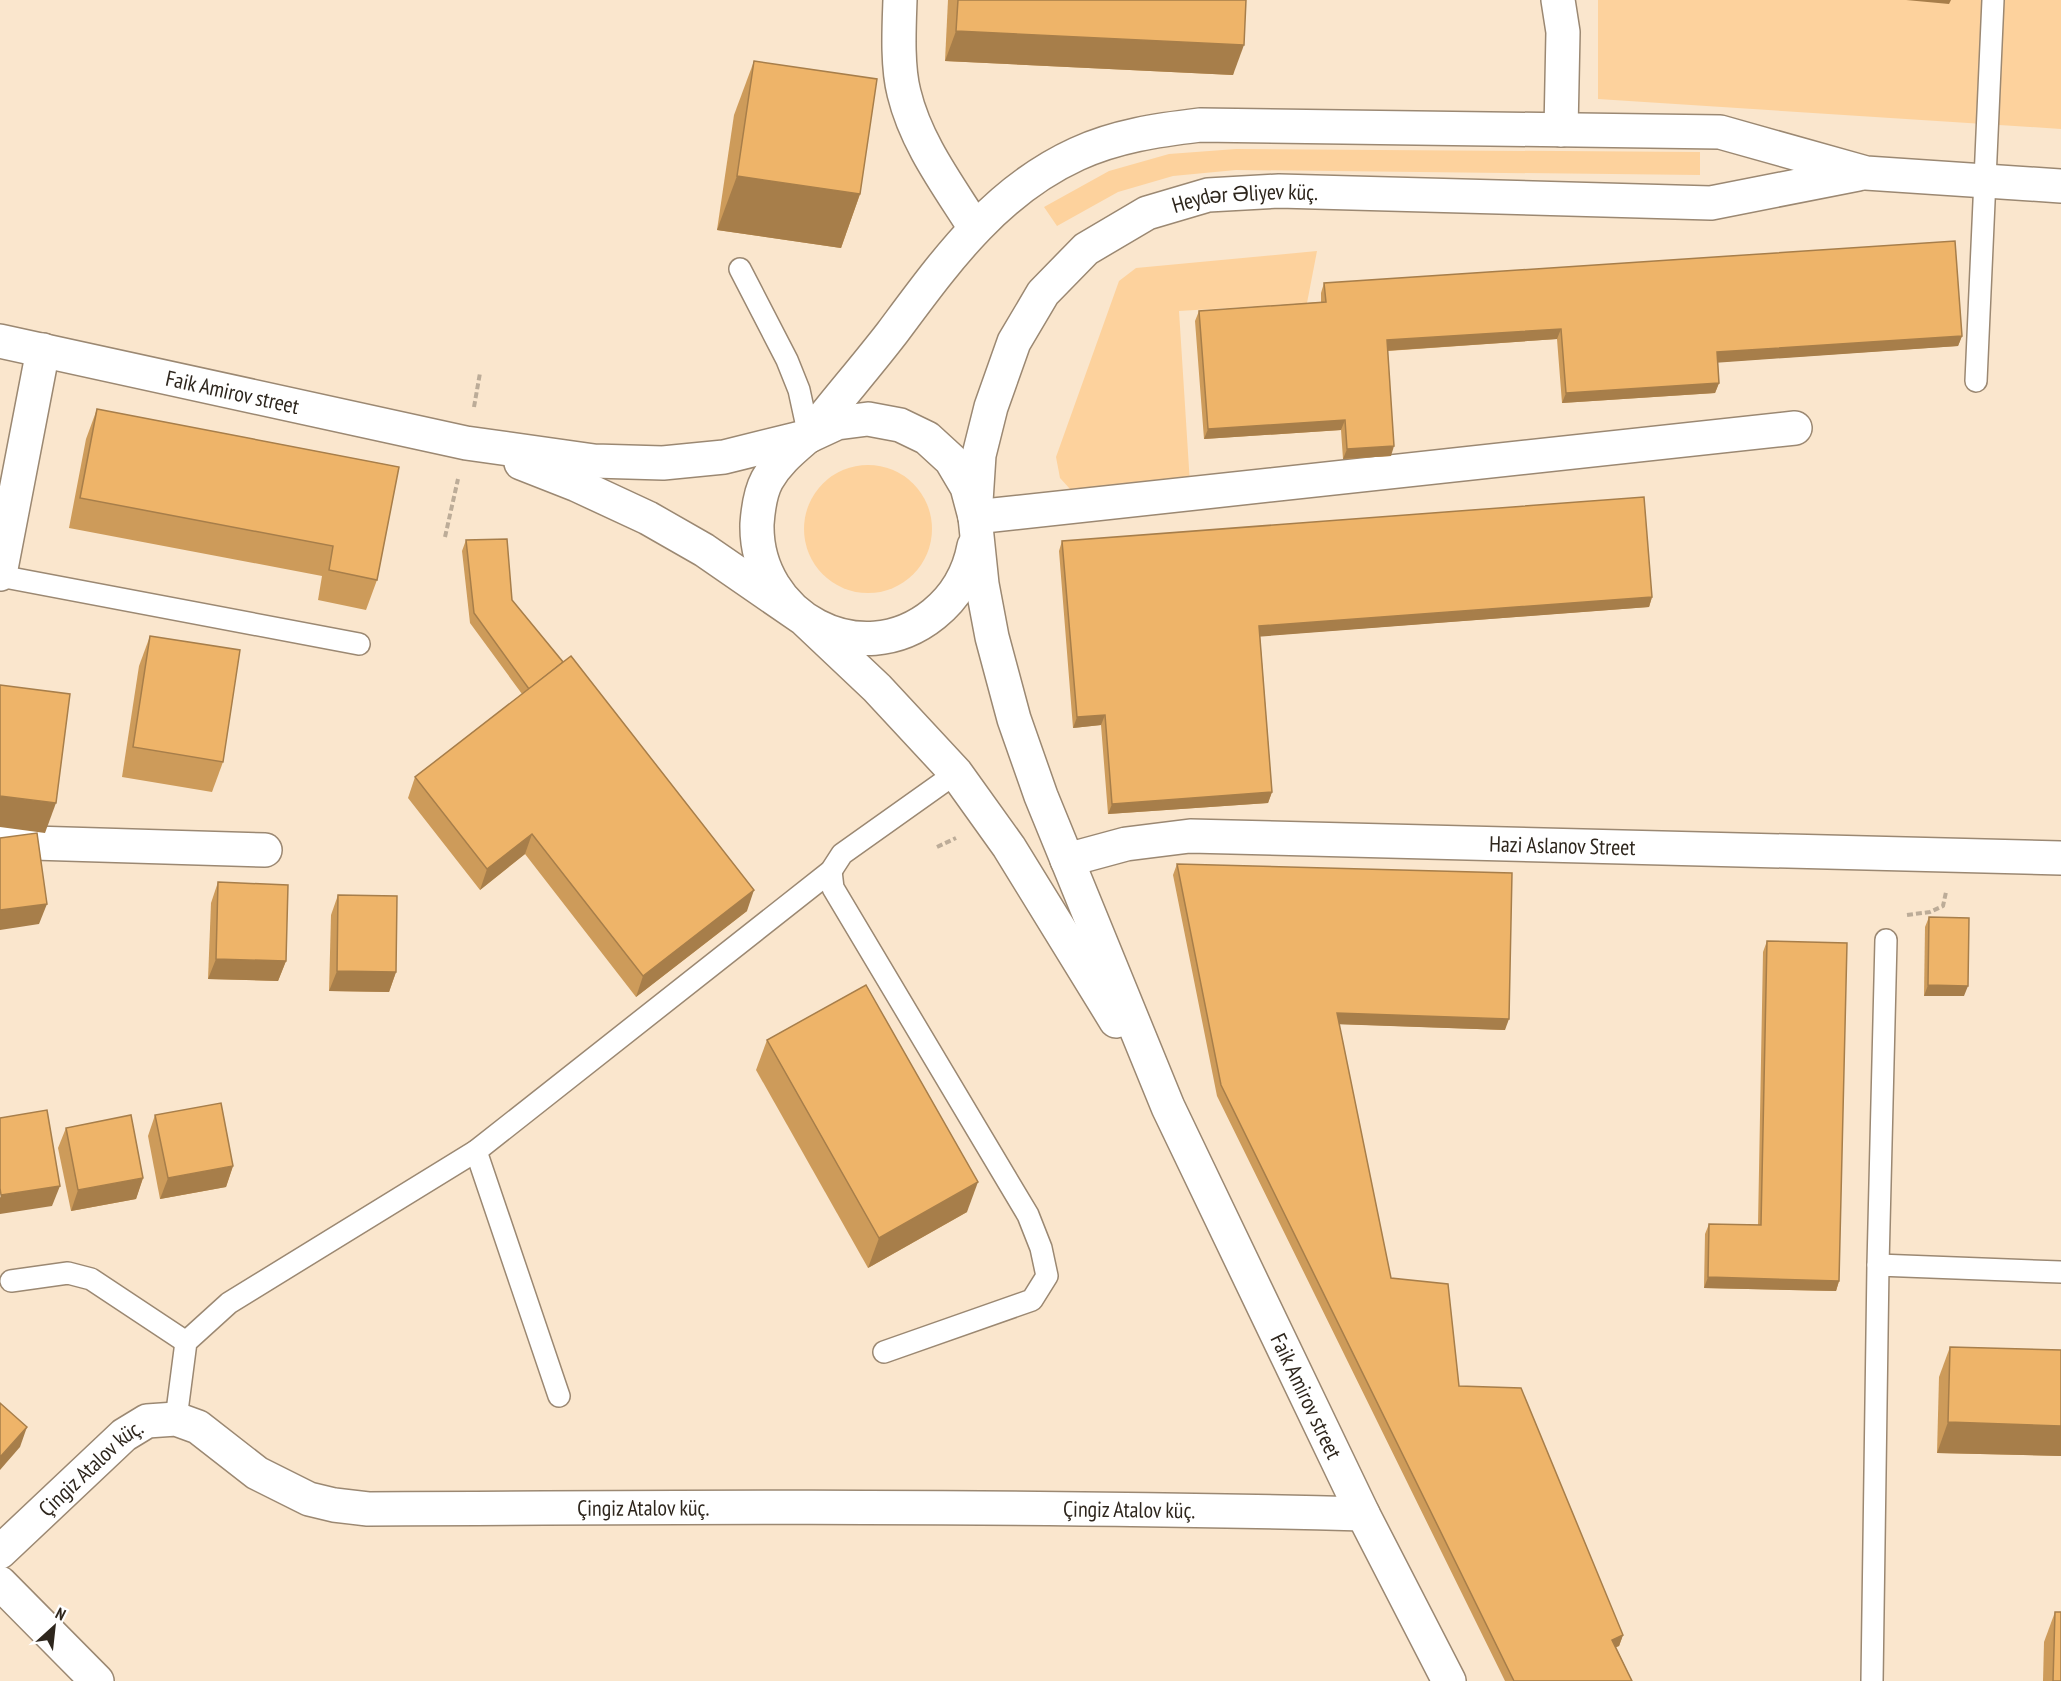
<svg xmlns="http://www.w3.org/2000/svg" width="2061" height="1681" viewBox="0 0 2061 1681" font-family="'PT Sans Narrow',sans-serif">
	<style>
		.green { fill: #fdd29d }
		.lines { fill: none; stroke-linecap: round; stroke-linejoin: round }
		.lane-casing { stroke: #9b8872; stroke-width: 24 }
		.street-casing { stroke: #9b8872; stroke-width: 36 }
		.secondary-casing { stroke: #9b8872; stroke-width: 36 }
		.highway-casing { stroke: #9b8872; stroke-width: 36 }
		.path { stroke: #bcac98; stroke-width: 4; stroke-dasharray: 6 3; stroke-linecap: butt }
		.lane { stroke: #fff; stroke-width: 21 }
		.street { stroke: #fff; stroke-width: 33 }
		.secondary { stroke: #fff; stroke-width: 33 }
		.highway { stroke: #fff; stroke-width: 33 }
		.wall { fill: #cd9b5a }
		.shaded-wall { fill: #a77e4a }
		.building { fill: #eeb469; stroke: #a77e4a; stroke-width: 1.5 }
		.labels { text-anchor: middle; stroke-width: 5; stroke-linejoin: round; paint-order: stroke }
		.street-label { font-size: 22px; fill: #2e261d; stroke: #fff }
	</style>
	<rect width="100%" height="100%" fill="#fae6cd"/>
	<g class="green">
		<polygon points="1598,0 2061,0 2061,129 1598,99"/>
		<polygon points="1236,149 1700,152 1700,175 1236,170 1173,176 1118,192 1057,226 1044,207 1109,171 1169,154"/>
		<polygon points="1317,251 1307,303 1179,311 1190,484 1070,489 1060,478 1056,457 1119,281 1136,268"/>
		<circle cx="868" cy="529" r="64"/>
	</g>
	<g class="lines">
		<defs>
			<g id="lane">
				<polyline points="740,269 787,360 799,390 809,436"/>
				<polyline points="1976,381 1993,0"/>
				<polyline points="0,576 359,644"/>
				<polyline points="831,871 833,888 1028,1215 1041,1248 1047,1276 1032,1300 884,1352"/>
				<polyline points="476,1151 559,1396"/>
				<polyline points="1878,1265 1886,940"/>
				<polyline points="11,1281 68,1273 91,1279 186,1342"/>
				<polyline points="176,1419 186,1342 229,1303 476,1151 831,871 842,854 956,773"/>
				<polyline points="1872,1681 1878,1265 2061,1272"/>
			</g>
			<g id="street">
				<path d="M900,0C899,28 897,66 904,93C916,143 948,185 975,228"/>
				<polyline points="1558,0 1563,32 1561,130"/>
				<polyline points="975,517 1795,428"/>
				<polyline points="0,574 43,350"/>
				<polyline points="0,842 265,850"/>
				<path id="s1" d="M1067,860L1126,844L1190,836L2061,858"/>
				<path id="s2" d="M0,1552L124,1435L147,1421L176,1419L198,1427L257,1473L309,1499L334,1505L368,1509C700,1507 1032,1505 1363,1514"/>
				<polyline points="0,1583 97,1681"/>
			</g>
			<g id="secondary">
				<path d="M809,436C836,401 865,368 892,333C945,262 994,192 1077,154C1116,136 1158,130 1200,125L1720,132L1866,173L2061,186"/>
				<path id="s3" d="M975,517L979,455L991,407L1014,342L1043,293L1086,249L1147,213L1208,195L1279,191L1711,203L1858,174"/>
			</g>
			<g id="highway">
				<path id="s4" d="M0,341L466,443L594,461L663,463L724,457L809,436L837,423L868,419L900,425L927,438L951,460L967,487L975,517L982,584L992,637L1014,719L1041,796L1168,1107L1363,1514L1449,1681"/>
				<path d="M807,437C792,450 777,462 767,480C760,493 758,510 757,524C755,616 860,674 934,614C955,597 969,573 974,546"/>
				<polyline points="521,463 577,485 648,518 704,550 804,619 877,688 956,773 1009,847 1116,1021"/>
			</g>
		</defs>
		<use href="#lane" class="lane-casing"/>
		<use href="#street" class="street-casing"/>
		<use href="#secondary" class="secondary-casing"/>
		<use href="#highway" class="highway-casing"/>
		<g class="path">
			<polyline points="474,407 480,373"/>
			<polyline points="445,537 458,479"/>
			<polyline points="937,847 956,838"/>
			<polyline points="1907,915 1930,912 1943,906 1946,892"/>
		</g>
		<use href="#lane" class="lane"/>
		<use href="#street" class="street"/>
		<use href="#secondary" class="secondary"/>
		<use href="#highway" class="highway"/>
	</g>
	<g class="wall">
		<polygon points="948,0 1246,0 1233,75 945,61"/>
		<polygon points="754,61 860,194 841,248 717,230 734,115"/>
		<polygon points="1324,283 1962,336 1958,346 1718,362 1719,383 1715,393 1562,403 1557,339 1388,351 1391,456 1343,459 1341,430 1204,439 1195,321 1199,311 1321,302 1321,293"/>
		<polygon points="97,409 399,467 377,580 366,610 318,600 322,576 69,528 86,439"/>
		<polygon points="466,540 512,600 747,911 636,997 525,854 480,890 408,798 415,777 522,694 470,623 462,551"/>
		<polygon points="1062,541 1652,597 1649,607 1260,636 1272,792 1268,803 1108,814 1101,725 1073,728 1059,551"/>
		<polygon points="150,636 223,762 212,792 122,777 139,666"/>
		<polygon points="1177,864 1505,1030 1339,1024 1391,1278 1459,1386 1623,1635 1619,1646 1616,1647 1632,1681 1505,1681 1217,1096 1173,875"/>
		<polygon points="218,882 286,961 278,981 208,979 211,903"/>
		<polygon points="338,895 396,972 389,992 329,991 331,915"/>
		<polygon points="1929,917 1964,996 1924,996 1925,927"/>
		<polygon points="1767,941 1839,1281 1836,1291 1704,1288 1705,1234 1709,1224 1758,1225 1763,952"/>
		<polygon points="767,1040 967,1212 868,1268 756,1070"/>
		<polygon points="155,1115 233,1166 226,1187 160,1199 148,1136"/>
		<polygon points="66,1128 143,1178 136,1199 71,1211 58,1148"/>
		<polygon points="1950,1347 2061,1350 2061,1456 1937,1453 1939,1377"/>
		<polygon points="2055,1612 2061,1681 2043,1681 2044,1642"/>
	</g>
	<g class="shaded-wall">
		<polygon points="1906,0 1951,0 1949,4"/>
		<polygon points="956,31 1244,45 1233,75 945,61"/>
		<polygon points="737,176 860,194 841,248 717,230"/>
		<polygon points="1561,329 1557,339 1383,351 1387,340"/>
		<polygon points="1962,336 1958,346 1713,363 1717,352"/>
		<polygon points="1719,383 1715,393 1562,403 1566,393"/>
		<polygon points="1345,420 1341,430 1204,439 1208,429"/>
		<polygon points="1394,446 1391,456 1343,459 1347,449"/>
		<polygon points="1652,597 1649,607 1255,637 1259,626"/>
		<polygon points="1105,715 1101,725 1073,728 1077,717"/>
		<polygon points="1272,792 1268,803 1108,814 1112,804"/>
		<polygon points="0,796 56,803 45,833 0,827"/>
		<polygon points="532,834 525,854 480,890 487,869"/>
		<polygon points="754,890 747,911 636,997 643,976"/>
		<polygon points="47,904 39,924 0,930 0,910"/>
		<polygon points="216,959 286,961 278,981 208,979"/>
		<polygon points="337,971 396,972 389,992 329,991"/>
		<polygon points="1928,985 1968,986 1964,996 1924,996"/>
		<polygon points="1337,1013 1509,1019 1505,1030 1333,1024"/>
		<polygon points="233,1166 226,1187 160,1199 168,1178"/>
		<polygon points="143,1178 136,1199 71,1211 78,1190"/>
		<polygon points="978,1182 967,1212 868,1268 879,1238"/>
		<polygon points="60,1186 52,1206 0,1214 0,1198 1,1195"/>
		<polygon points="1708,1277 1839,1281 1836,1291 1704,1288"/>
		<polygon points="1948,1422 2061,1426 2061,1456 1937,1453"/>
		<polygon points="27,1427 20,1447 0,1470 0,1457"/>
		<polygon points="1623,1635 1619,1646 1609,1650 1612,1640"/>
	</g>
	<g class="building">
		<polygon points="958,0 1246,0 1244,45 956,31"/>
		<polygon points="754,61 877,79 860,194 737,176"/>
		<polygon points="1955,241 1962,336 1717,352 1719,383 1566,393 1561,329 1387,340 1394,446 1347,449 1345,420 1208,429 1199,311 1326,302 1324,283"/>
		<polygon points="97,409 399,467 377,580 329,570 333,546 80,498"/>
		<polygon points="1644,497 1652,597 1259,626 1272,792 1112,804 1105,715 1077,717 1062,541"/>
		<polygon points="507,539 512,600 563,662 529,689 474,613 466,540"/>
		<polygon points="150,636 240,650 223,762 133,747"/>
		<polygon points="571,656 754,890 643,976 532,834 487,869 415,777"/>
		<polygon points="0,685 70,694 56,803 0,796"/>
		<polygon points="37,833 47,904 0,910 0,838"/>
		<polygon points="1177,864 1512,873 1509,1019 1337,1013 1391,1278 1448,1284 1459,1386 1521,1388 1623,1635 1612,1640 1632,1681 1514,1681 1221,1085"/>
		<polygon points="218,882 288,885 286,961 216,959"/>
		<polygon points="338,895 397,896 396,972 337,971"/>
		<polygon points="1929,917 1969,918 1968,986 1928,985"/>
		<polygon points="1767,941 1847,943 1839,1281 1708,1277 1709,1224 1761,1225"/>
		<polygon points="866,985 978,1182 879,1238 767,1040"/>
		<polygon points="221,1103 233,1166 168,1178 155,1115"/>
		<polygon points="47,1110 60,1186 1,1195 0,1188 0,1118"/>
		<polygon points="131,1115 143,1178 78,1190 66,1128"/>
		<polygon points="1950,1347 2061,1350 2061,1426 1948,1422"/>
		<polygon points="0,1403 27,1427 0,1457"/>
		<polygon points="2055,1612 2061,1612 2061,1681 2053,1681"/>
	</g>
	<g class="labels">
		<g class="street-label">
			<text dy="8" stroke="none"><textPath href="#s3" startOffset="470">Heydər Əliyev küç.</textPath></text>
			<text dy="8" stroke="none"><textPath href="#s4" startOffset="238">Faik Amirov street</textPath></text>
			<text dy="8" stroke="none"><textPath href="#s1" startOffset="498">Hazi Aslanov Street</textPath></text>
			<text dy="8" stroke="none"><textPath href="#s4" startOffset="1988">Faik Amirov street</textPath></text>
			<text dy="8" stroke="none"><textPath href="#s2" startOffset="124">Çingiz Atalov küç.</textPath></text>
			<text dy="8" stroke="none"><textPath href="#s2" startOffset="718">Çingiz Atalov küç.</textPath></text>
			<text dy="8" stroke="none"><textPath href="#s2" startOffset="1204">Çingiz Atalov küç.</textPath></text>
		</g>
	</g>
	<g transform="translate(54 1627) rotate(27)" stroke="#ffffff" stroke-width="4.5" paint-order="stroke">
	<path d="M0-4.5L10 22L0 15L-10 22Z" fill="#2e261d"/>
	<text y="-9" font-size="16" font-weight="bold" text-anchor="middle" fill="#2e261d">N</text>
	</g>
</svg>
